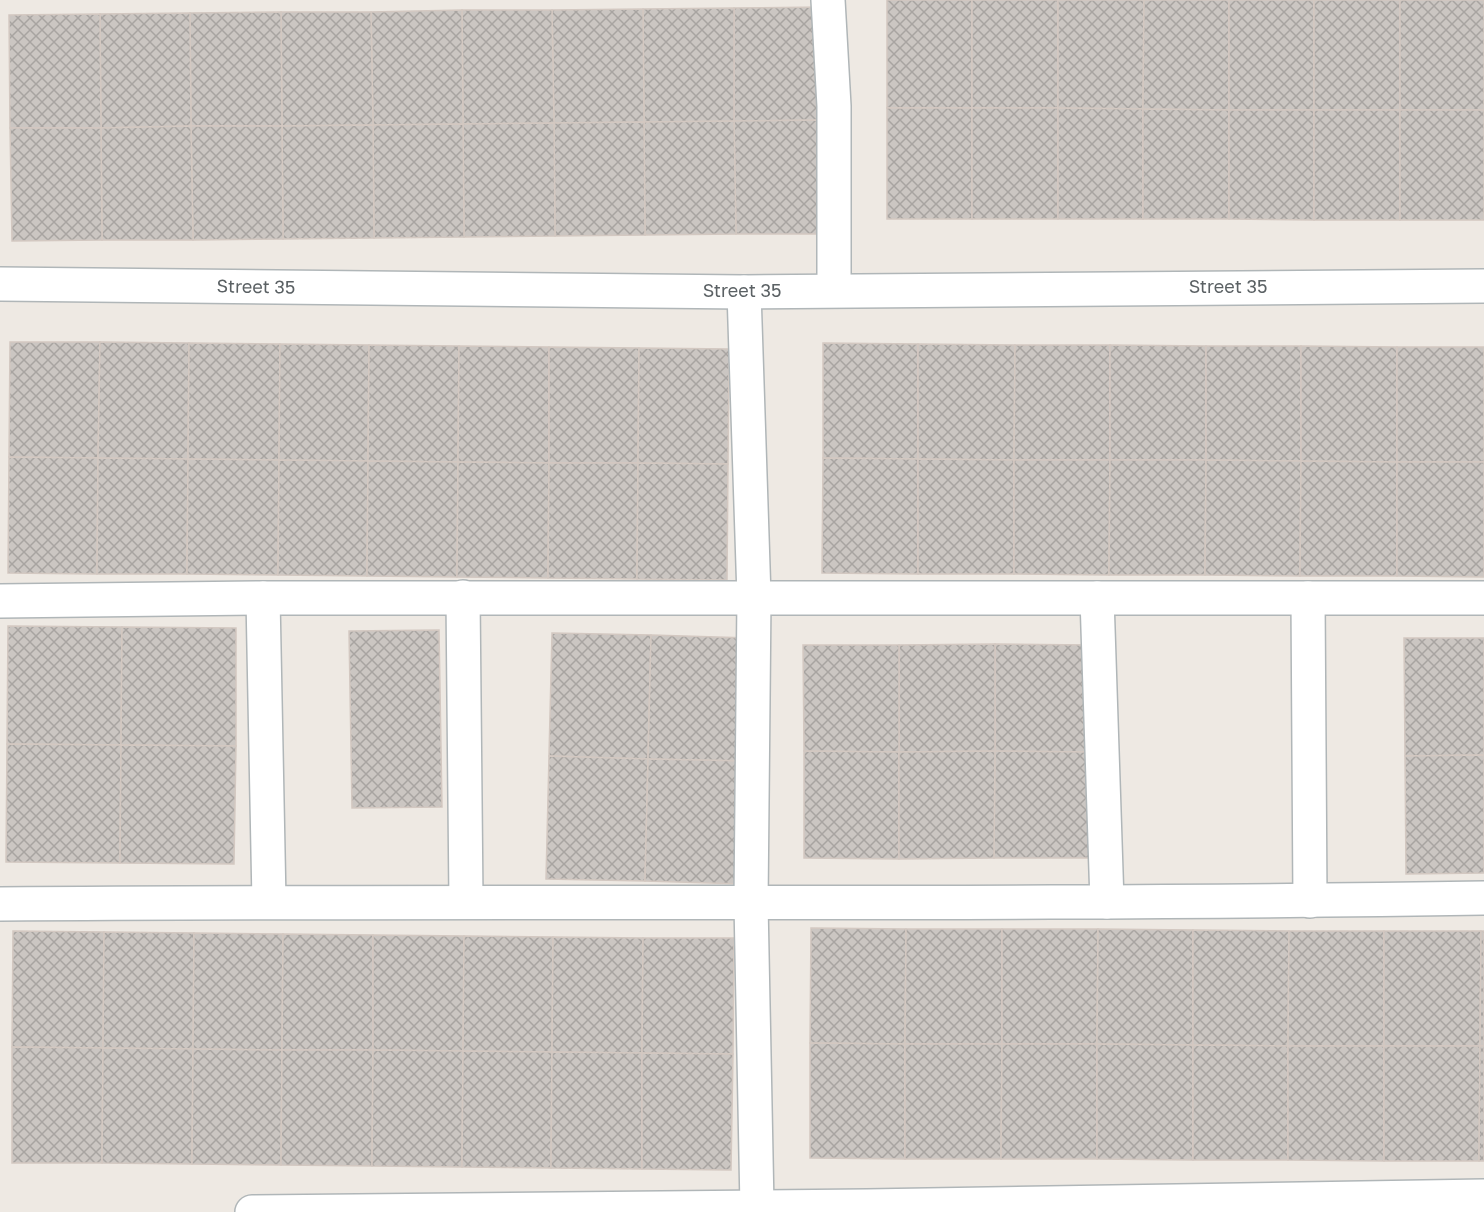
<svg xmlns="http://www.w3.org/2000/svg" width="1484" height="1212" viewBox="0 0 1484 1212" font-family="'Golos Text',sans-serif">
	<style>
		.building { fill: url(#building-cross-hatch); stroke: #d3c8c1; stroke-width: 1.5 }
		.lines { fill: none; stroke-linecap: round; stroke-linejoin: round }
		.minor-casing { stroke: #b0b6b8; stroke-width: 36 }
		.minor { stroke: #fff; stroke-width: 33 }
		.labels { text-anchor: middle; stroke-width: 5; stroke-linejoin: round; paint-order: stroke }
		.street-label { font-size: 18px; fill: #5b6164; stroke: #fff }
	</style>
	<defs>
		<pattern id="building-cross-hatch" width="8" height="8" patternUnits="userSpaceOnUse" patternTransform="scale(1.5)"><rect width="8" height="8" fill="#cbc6c2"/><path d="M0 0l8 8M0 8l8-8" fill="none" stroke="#a8a4a1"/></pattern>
	</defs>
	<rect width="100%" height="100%" fill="#eee9e3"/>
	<g class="building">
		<rect x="887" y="0" width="85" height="108"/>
		<rect x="972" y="0" width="86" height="108"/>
		<polygon points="1058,0 1144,0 1143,109 1058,108"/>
		<polygon points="1144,0 1229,0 1229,110 1143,109"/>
		<rect x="1229" y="0" width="85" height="110"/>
		<rect x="1314" y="0" width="86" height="110"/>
		<rect x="1400" y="0" width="84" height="110"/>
		<polygon points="824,7 825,120 734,121 734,8"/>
		<polygon points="734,8 734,121 644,122 643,9"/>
		<polygon points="643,9 644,122 554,123 552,10"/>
		<polygon points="462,10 552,10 554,123 463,124"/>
		<polygon points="462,10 463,124 373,125 371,12"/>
		<polygon points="281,12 371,12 373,125 282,126"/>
		<polygon points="281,12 282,126 191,126 190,13"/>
		<polygon points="190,13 191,126 101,128 100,14"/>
		<polygon points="100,14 101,128 10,128 9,15"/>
		<rect x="887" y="108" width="85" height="111"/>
		<rect x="972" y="108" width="86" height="111"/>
		<polygon points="1058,108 1143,109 1143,219 1058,219"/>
		<polygon points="1143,109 1229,110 1229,219 1143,219"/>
		<polygon points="1229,110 1314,110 1314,220 1229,219"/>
		<rect x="1314" y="110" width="86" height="110"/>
		<rect x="1400" y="110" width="84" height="110"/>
		<polygon points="825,120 827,234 736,234 734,121"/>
		<polygon points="734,121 736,234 645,235 644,122"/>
		<polygon points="644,122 645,235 555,236 554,123"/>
		<polygon points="554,123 555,236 464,237 463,124"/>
		<polygon points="463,124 464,237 374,238 373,125"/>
		<polygon points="373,125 374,238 283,239 282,126"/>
		<polygon points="191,126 282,126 283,239 193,240"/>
		<polygon points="191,126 193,240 102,240 101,128"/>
		<polygon points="10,128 101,128 102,240 12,241"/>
		<polygon points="10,342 100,342 98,458 9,457"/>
		<polygon points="100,342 189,343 188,459 98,458"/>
		<polygon points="189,343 280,344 279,460 188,459"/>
		<polygon points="823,343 918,344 918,459 823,458"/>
		<polygon points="280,344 369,345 368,461 279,460"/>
		<polygon points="918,344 1015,345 1014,460 918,459"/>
		<polygon points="369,345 459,346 458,462 368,461"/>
		<polygon points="1015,345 1110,345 1110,460 1014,460"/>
		<polygon points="1110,345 1206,346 1206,460 1110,460"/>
		<polygon points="459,346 549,347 549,463 458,462"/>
		<polygon points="1206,346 1301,346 1301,461 1206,460"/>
		<polygon points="1301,346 1397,347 1397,462 1301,461"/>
		<polygon points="549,347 639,348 638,463 549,463"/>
		<rect x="1397" y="347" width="87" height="115"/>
		<polygon points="639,348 729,349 728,464 638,463"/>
		<polygon points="9,457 98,458 97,574 8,573"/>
		<polygon points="98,458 188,459 187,574 97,574"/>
		<polygon points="823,458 918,459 918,574 822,573"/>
		<polygon points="188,459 279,460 278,575 187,574"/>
		<polygon points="918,459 1014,460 1014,574 918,574"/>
		<polygon points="279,460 368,461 367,576 278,575"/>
		<polygon points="1014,460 1110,460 1109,575 1014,574"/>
		<polygon points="1110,460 1206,460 1205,575 1109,575"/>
		<polygon points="1206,460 1301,461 1300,576 1205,575"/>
		<polygon points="368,461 458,462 457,577 367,576"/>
		<polygon points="1301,461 1397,462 1397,576 1300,576"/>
		<polygon points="458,462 549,463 548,578 457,577"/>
		<polygon points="1397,462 1484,462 1484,577 1397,576"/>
		<polygon points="549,463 638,463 637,579 548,578"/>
		<polygon points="638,463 728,464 727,580 637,579"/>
		<polygon points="8,626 122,627 121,745 7,744"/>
		<polygon points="122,627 236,628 236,746 121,745"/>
		<polygon points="439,630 442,807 352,808 349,631"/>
		<polygon points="552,633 651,635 648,759 549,756"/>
		<polygon points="651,635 749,638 746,761 648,759"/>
		<polygon points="1404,638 1484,638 1484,755 1405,756"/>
		<polygon points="995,644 1089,645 1090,752 995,751"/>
		<polygon points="995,644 995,751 899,752 899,645"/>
		<polygon points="803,645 899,645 899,752 804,751"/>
		<polygon points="7,744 121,745 120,863 6,862"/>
		<polygon points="121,745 236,746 234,864 120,863"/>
		<polygon points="804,751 899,752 899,859 804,858"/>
		<polygon points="995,751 1090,752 1090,858 994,858"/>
		<polygon points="995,751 994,858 899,859 899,752"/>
		<polygon points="1484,755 1484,873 1406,874 1405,756"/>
		<polygon points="549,756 648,759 645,881 546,879"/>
		<polygon points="648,759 746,761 743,884 645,881"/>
		<polygon points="811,928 906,929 905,1044 810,1043"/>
		<polygon points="906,929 1002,929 1002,1044 905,1044"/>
		<polygon points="1002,929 1098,929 1097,1044 1002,1044"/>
		<polygon points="1098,929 1193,930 1193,1045 1097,1044"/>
		<polygon points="1193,930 1289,931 1288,1046 1193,1045"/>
		<polygon points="13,931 104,932 103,1048 12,1047"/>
		<polygon points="1289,931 1384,931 1384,1046 1288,1046"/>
		<polygon points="1384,931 1481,931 1480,1046 1384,1046"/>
		<polygon points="1481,931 1484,931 1484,1046 1480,1046"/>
		<polygon points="104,932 194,933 193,1049 103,1048"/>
		<polygon points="194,933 283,934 282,1050 193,1049"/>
		<polygon points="283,934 373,935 373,1050 282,1050"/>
		<polygon points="373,935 464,936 463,1051 373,1050"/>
		<polygon points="464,936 553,937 552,1052 463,1051"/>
		<polygon points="553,937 643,938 642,1053 552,1052"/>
		<polygon points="643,938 734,938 733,1054 642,1053"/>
		<polygon points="810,1043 905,1044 905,1159 810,1158"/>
		<polygon points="905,1044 1002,1044 1001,1159 905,1159"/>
		<polygon points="1002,1044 1097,1044 1097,1159 1001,1159"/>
		<polygon points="1097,1044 1193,1045 1193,1160 1097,1159"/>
		<polygon points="1193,1045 1288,1046 1288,1160 1193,1160"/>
		<polygon points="1288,1046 1384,1046 1384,1161 1288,1160"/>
		<polygon points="1384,1046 1480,1046 1479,1161 1384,1161"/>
		<polygon points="1480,1046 1484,1046 1484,1161 1479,1161"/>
		<polygon points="12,1047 103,1048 102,1163 12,1163"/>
		<polygon points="103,1048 193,1049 192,1164 102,1163"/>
		<polygon points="193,1049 282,1050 281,1165 192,1164"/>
		<polygon points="282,1050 373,1050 372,1166 281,1165"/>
		<polygon points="373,1050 463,1051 462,1167 372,1166"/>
		<polygon points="463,1051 552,1052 551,1168 462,1167"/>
		<polygon points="552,1052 642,1053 642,1169 551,1168"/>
		<polygon points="642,1053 733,1054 731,1170 642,1169"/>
	</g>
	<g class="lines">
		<defs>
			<g id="minor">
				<polyline points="828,0 834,106 834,290"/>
				<polyline points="0,284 744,292 1484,286"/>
				<polyline points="744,292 754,597 751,903 757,1207"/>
				<polyline points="463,597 466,901"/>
				<polyline points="263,598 269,902"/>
				<polyline points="1097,598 1107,902"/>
				<polyline points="1308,598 1310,901"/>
				<polyline points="0,601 263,598 1484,598"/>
				<path d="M0,904C495,900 989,906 1484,898"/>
				<polyline points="252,1212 867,1206 1484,1196"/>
			</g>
		</defs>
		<use href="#minor" class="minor-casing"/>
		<use href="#minor" class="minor"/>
	</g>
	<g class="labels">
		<g class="street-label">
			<text transform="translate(256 287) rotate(1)" y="6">Street 35</text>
			<text x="1228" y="293">Street 35</text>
			<text x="742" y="297">Street 35</text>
		</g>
	</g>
</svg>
